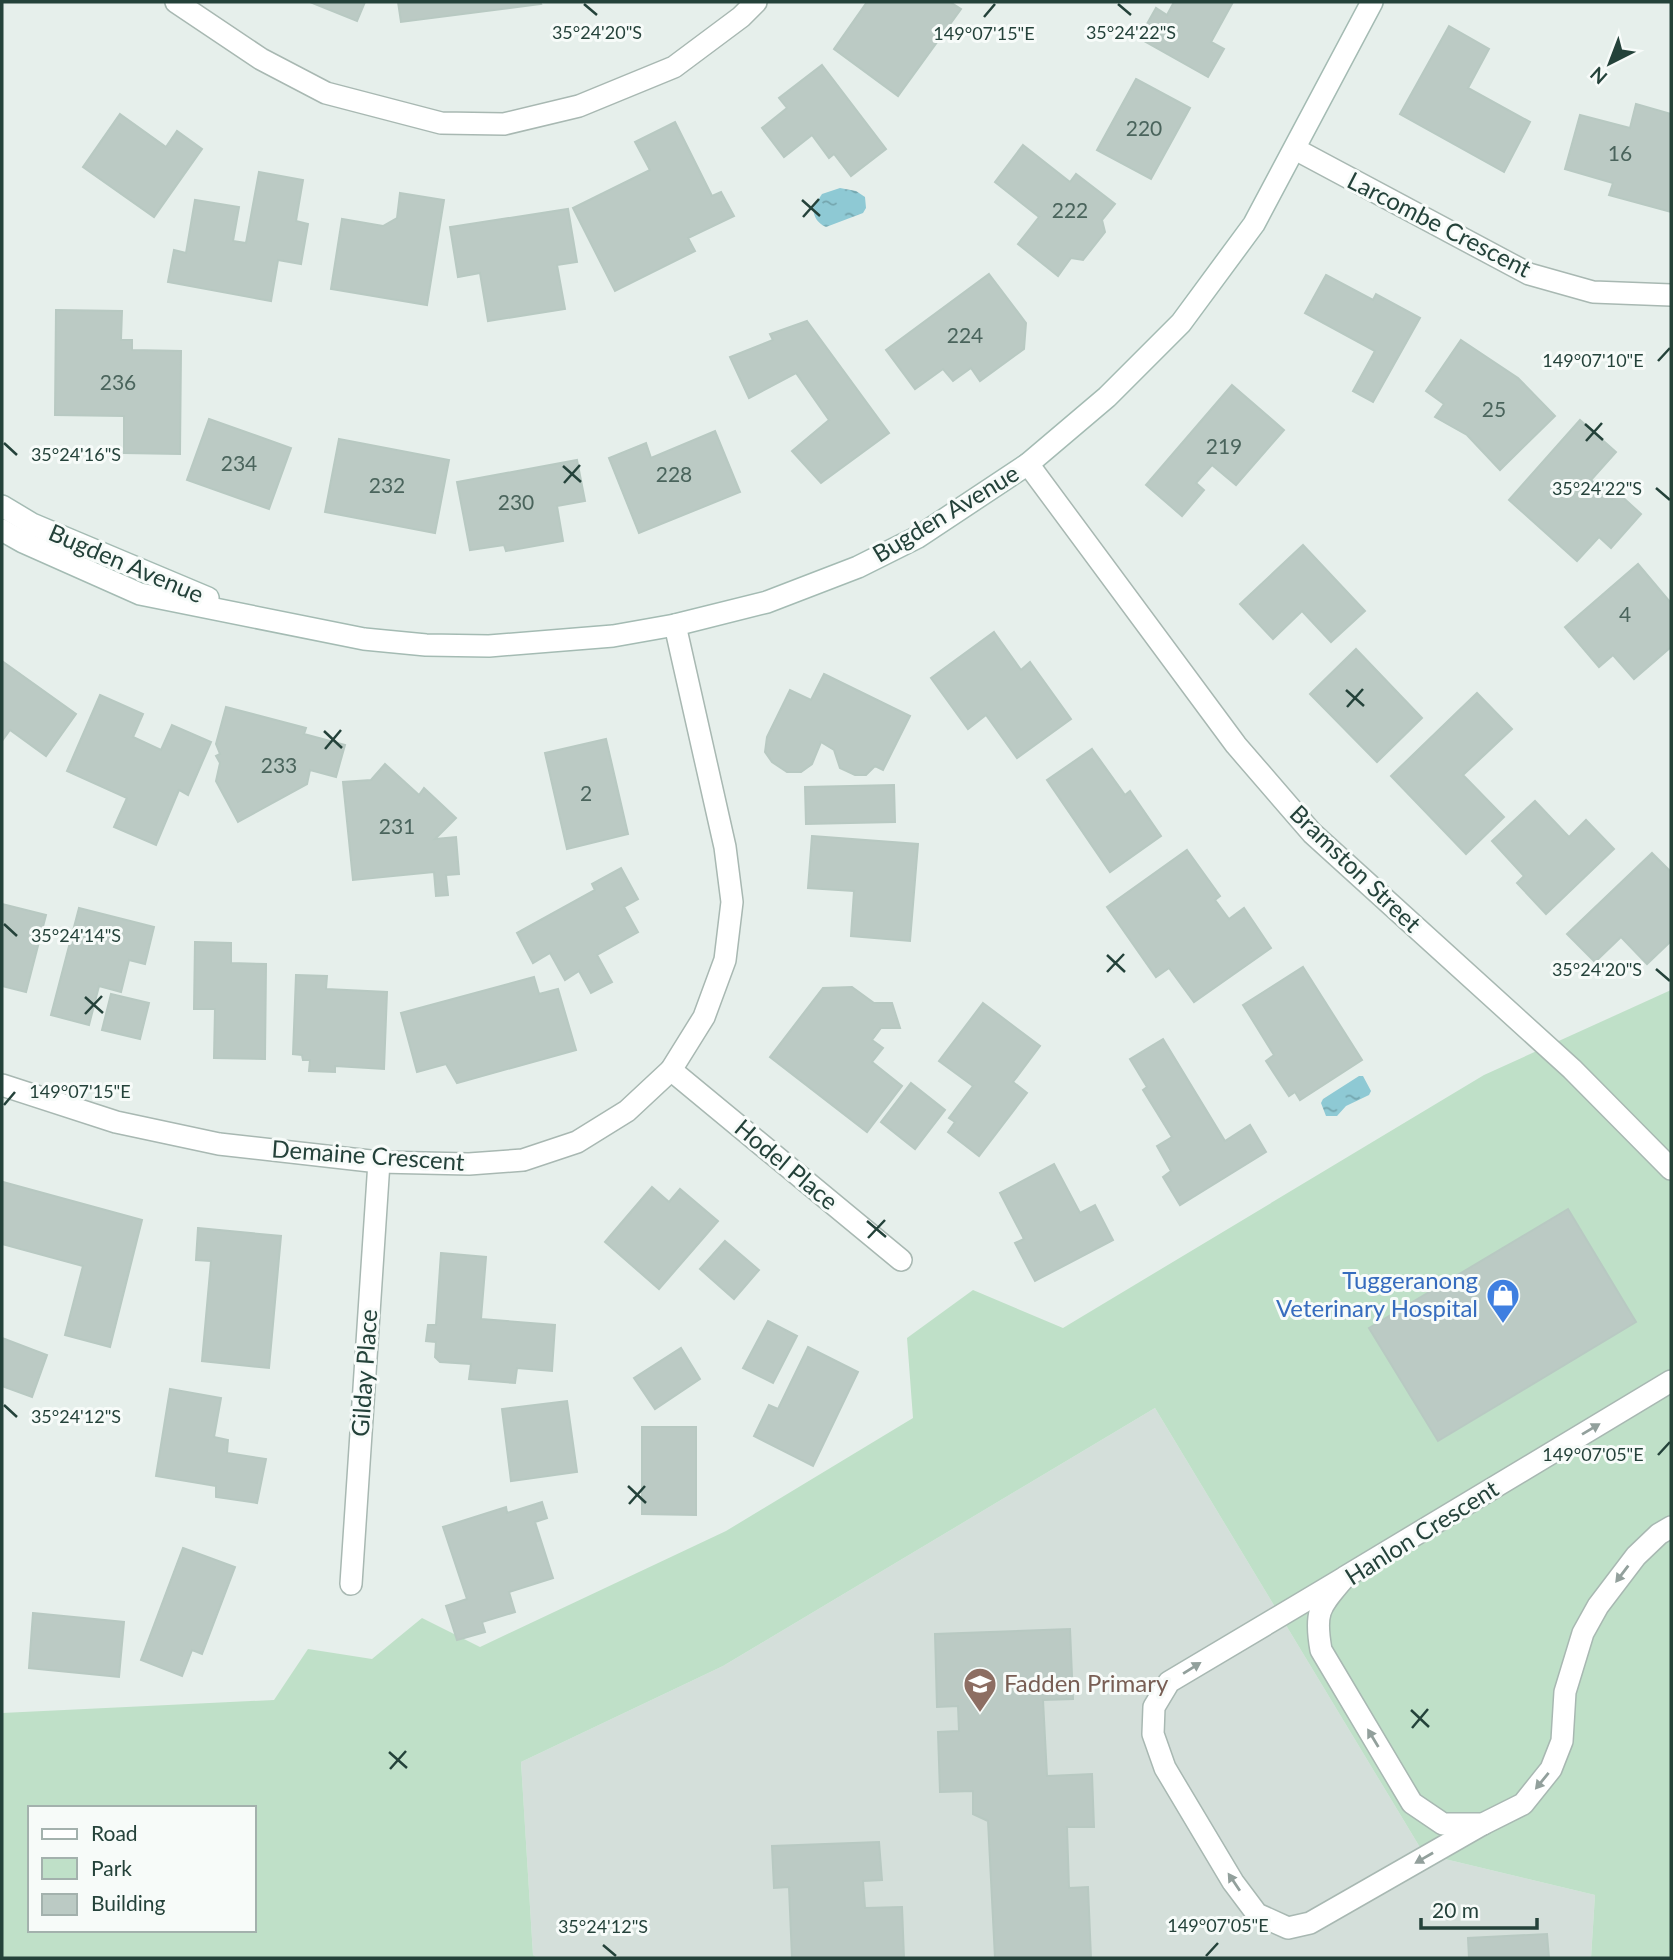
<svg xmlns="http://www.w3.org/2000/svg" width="1673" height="1960" viewBox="0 0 1673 1960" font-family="Lato,sans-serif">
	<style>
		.built { fill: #d4dfda }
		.green { fill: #bfe0c8; fill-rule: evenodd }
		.water { fill: url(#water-ripples) }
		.building { fill: #bbcac4; stroke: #b8c9c2; stroke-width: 2 }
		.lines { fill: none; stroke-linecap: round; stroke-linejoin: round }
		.lane-casing { stroke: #a8b8b2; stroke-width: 24 }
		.street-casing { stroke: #a8b8b2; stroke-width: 24 }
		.secondary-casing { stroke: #a4bbb3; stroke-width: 24 }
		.lane { stroke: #fff; stroke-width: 21 }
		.street { stroke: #fff; stroke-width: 21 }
		.secondary { stroke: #fff; stroke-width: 21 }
		.oneway { fill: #92a09c }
		.ticks { fill: none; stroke: #24423a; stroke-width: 2.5 }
		.labels { text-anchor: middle; stroke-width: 6; stroke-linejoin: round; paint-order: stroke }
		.number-label { font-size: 21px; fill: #4a645c }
		.street-label { font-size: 24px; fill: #24423a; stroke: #f7fbf9 }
		.shop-label { font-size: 24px; fill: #366cbe; stroke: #f7fbf9; text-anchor: end }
		.education-label { font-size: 24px; fill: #785e54; stroke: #f7fbf9; text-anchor: start }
		.ticks-label { font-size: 18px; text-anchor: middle; fill: #24423a; stroke: #f7fbf9; stroke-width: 6; stroke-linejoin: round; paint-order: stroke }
	</style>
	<defs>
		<pattern id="water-ripples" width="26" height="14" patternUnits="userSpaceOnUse" patternTransform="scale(1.75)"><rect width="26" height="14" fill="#8ec9d4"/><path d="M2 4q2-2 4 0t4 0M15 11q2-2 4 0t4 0" fill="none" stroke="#74a5ad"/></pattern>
	</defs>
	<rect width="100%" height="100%" fill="#e6efeb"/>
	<polygon class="built" points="1155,1408 1424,1854 1595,1895 1591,1958 538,1958 533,1955 521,1762 723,1666"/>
	<path class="green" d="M1671,990V1958H1591L1595,1895L1424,1854L1155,1408L723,1666L521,1762L533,1955L538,1958H2V1713L274,1700L308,1649L372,1659L422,1618L480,1647L726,1531L913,1418L907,1338L973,1290L1063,1328L1484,1075ZM30,1808H254V1930H30Z"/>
	<g class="water">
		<path d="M840,188L856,191L865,197L866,208L863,213L826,227C817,223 814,217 813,208L822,194Z"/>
		<polygon points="1359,1076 1363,1076 1371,1091 1369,1095 1346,1106 1337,1116 1326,1116 1321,1103 1323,1099"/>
	</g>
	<g class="building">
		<polygon points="310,2 365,2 357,21"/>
		<polygon points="398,2 540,2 541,4 401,22"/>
		<polygon points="867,2 950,2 961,9 898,96 834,49"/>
		<polygon points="1174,2 1233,2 1211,42 1224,49 1208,77 1139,38 1156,8 1167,15"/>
		<polygon points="1449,26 1489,49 1468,88 1530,122 1504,172 1400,114"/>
		<polygon points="822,65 886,149 851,176 834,154 829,158 812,135 784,157 762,128 787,108 779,98"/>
		<polygon points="1136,79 1190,108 1151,179 1097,150"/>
		<polygon points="1636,104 1671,114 1671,212 1609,195 1613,183 1565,169 1580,115 1630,128"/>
		<polygon points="120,114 166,147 177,131 202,149 154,217 83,167"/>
		<polygon points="675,122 712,196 721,192 734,216 688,238 695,251 615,291 573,208 650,170 635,142"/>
		<polygon points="1023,145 1070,182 1076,174 1115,204 1102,220 1105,232 1083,260 1071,258 1058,276 1018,244 1039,217 995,182"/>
		<polygon points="259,172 303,180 296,221 308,224 301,264 278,260 271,301 168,282 174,250 186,253 195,200 239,207 233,241 246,243"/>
		<polygon points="400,193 444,200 427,305 331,289 342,219 383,226 397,218"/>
		<polygon points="568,209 577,262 557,265 565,309 488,321 480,273 458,277 450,227"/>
		<polygon points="989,274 1026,323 1024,349 980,381 971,368 953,381 943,369 915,389 886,350"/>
		<polygon points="1326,275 1373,300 1376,294 1420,318 1373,402 1353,391 1375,351 1305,313"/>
		<polygon points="56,310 122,311 121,340 132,340 132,350 181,351 180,454 124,453 124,416 55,415"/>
		<polygon points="807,321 889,433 821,483 792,451 829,420 796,373 749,398 730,357 773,340 770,334"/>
		<polygon points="1461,340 1518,378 1555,416 1500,470 1467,435 1435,417 1444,404 1426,391"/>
		<polygon points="1232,385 1284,430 1236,485 1212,465 1196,483 1204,490 1182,516 1146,485"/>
		<polygon points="209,419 291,448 269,509 187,480"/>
		<polygon points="1580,420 1616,452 1591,480 1612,499 1617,492 1641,514 1611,548 1599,537 1577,561 1509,500"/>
		<polygon points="715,431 740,492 639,533 609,458 646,443 651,458"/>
		<polygon points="339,439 449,460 435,533 325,512"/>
		<polygon points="577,460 585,501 557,506 563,541 506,551 504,545 470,550 457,482"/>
		<polygon points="1303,545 1365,611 1331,642 1302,611 1273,639 1240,604"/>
		<polygon points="1638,564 1671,603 1671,647 1634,679 1613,655 1599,667 1565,627"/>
		<polygon points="994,632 1021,670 1030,662 1071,719 1017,758 986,715 968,729 931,678"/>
		<polygon points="1356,649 1422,718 1377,762 1310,694"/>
		<polygon points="2,661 76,714 46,756 10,730 2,741"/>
		<polygon points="824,674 910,716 883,770 875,766 866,775 855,775 840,768 834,750 821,742 812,764 801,772 787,772 772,762 765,752 767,737 790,690 811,700"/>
		<polygon points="1477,693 1512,729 1463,775 1504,817 1466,854 1391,776"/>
		<polygon points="100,695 143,714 133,737 161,750 172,725 211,742 188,795 179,790 156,845 114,827 127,798 67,771"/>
		<polygon points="226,707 306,728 304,734 345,745 336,777 310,770 307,784 238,822 216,781 220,763 216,756 220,754 216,744"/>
		<polygon points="606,739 628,834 567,849 545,753"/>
		<polygon points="1092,749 1125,795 1130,791 1161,836 1110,872 1047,780"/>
		<polygon points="385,764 419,795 424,788 456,818 435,839 456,837 459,874 446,875 448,895 436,896 434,872 353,880 343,782 371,780"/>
		<polygon points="894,785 895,822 806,824 805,787"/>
		<polygon points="1535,801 1569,837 1586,820 1614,849 1546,914 1517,883 1524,876 1492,841"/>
		<polygon points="812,836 918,844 910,941 851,936 854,891 808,888"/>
		<polygon points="1187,850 1220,896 1215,900 1229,919 1244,908 1271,948 1194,1002 1169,968 1156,977 1107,907"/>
		<polygon points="1652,853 1671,872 1671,941 1647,964 1621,937 1595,962 1567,934"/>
		<polygon points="621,868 638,899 624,907 638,932 597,955 612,982 591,993 579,971 565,980 550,953 533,963 517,933 595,890 592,884"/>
		<polygon points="2,904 46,915 26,992 2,986"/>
		<polygon points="79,908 154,927 145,964 129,960 121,992 99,986 89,1025 51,1015"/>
		<polygon points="195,942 231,943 231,963 266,964 265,1059 214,1058 215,1009 194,1009"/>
		<polygon points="1303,967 1362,1060 1300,1100 1295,1092 1289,1096 1266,1061 1274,1055 1243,1005"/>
		<polygon points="296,975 327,976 326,989 387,992 384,1069 335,1066 335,1072 309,1071 310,1060 303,1060 302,1055 293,1054"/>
		<polygon points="534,977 539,994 558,989 576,1050 457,1083 446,1064 417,1072 401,1013"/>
		<polygon points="852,987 874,1003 892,1003 900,1028 881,1028 872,1040 883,1048 872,1062 902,1086 867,1132 770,1057 823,988"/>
		<polygon points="111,994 149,1003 140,1039 102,1030"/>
		<polygon points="983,1003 1040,1046 1013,1082 1027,1093 979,1156 948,1132 955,1122 949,1118 973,1086 939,1061"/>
		<polygon points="1163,1039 1225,1141 1250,1125 1266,1152 1180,1205 1163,1177 1171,1171 1157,1146 1172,1137 1143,1090 1147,1087 1130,1059"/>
		<polygon points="911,1083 945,1110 915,1149 881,1122"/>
		<polygon points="1054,1164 1080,1213 1095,1205 1113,1240 1035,1281 1015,1243 1024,1239 1000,1193"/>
		<polygon points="3,1182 142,1220 110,1347 65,1335 83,1266 2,1244"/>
		<polygon points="652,1187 669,1202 680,1189 718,1221 659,1289 605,1242"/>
		<polygon points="1568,1209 1636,1322 1438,1441 1369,1328"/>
		<polygon points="198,1228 281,1236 269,1368 202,1361 211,1261 196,1260"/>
		<polygon points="725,1241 759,1270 734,1299 700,1269"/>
		<polygon points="441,1253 486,1257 481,1319 555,1325 552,1371 517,1368 515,1383 469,1379 471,1364 440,1362 435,1357 436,1342 426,1341 428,1325 436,1325"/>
		<polygon points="768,1321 797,1336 773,1383 743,1368"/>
		<polygon points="2,1338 47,1355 32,1397 2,1386"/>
		<polygon points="808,1347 858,1372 813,1466 754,1436 769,1405 778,1409"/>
		<polygon points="681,1348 700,1379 655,1409 634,1378"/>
		<polygon points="170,1389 221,1398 214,1437 228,1440 227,1453 266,1459 257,1503 216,1497 216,1486 156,1476"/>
		<polygon points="567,1401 577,1472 511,1481 502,1409"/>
		<polygon points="642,1427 696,1427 696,1515 642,1514"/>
		<polygon points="542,1502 547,1518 535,1522 553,1578 509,1592 515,1612 482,1622 485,1632 457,1640 446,1606 467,1599 443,1527 506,1507 507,1513"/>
		<polygon points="183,1548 235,1567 202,1654 192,1650 182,1676 141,1660"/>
		<polygon points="33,1613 124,1622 119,1677 29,1668"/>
		<polygon points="1070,1629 1073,1699 1043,1700 1047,1776 1092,1774 1094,1827 1067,1827 1069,1888 1088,1887 1091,1958 995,1958 988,1821 973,1814 973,1791 940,1792 938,1732 959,1731 958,1706 937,1707 935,1634"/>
		<polygon points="879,1842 882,1880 863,1881 865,1908 902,1907 904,1958 792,1958 789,1887 774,1888 772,1846"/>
		<polygon points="1547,1934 1549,1958 1469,1958 1468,1938"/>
	</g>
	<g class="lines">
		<defs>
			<polyline id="lane" points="1342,1579 1169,1682 1154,1707 1153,1734 1165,1768 1233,1882 1257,1914 1288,1928 1310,1923 1483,1824"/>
			<g id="street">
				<polyline points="176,2 261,59 326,93 441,123 504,124 579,106 674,67 741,17 756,2"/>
				<polyline points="1295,149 1529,274 1593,292 1671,295"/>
				<polyline points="1028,464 1236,745 1312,833 1572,1069 1671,1169"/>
				<polyline points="671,1070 901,1260"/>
				<polyline points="2,1085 116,1122 219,1144 379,1162 469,1164 523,1160 577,1142 627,1111 671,1070 704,1017 725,960 732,902 725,847 675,625"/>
				<path d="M1671,1381L1345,1577C1320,1607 1314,1610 1321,1650L1412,1803L1443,1824H1483L1523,1804L1551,1769L1562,1741L1565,1692L1583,1633L1598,1606L1636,1556L1659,1534L1671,1527"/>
				<polyline points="351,1584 379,1162"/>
			</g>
			<g id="secondary">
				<polyline points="2,506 32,524 208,598"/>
				<polyline points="2,530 23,542 140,594 364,639 426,645 489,646 613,636 675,625 767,602 858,567 918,537 1028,464 1107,397 1181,323 1254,224 1372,2"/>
			</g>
		</defs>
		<use href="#lane" class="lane-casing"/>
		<use href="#street" class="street-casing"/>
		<use href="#secondary" class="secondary-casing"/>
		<use href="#lane" class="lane"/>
		<use href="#street" class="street"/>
		<use href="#secondary" class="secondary"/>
	</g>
	<defs><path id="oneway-solid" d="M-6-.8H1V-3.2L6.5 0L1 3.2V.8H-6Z" transform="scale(1.75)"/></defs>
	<g class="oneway">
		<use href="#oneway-solid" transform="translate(1591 1429) rotate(-31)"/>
		<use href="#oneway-solid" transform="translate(1622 1574) rotate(127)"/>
		<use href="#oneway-solid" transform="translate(1192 1668) rotate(-32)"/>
		<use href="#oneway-solid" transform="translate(1373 1738) rotate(-121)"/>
		<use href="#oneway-solid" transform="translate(1542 1781) rotate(129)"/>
		<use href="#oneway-solid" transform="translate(1424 1858) rotate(150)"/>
		<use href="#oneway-solid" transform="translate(1234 1882) rotate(-124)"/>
	</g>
	<path class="ticks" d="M584,4L597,15M1118,4L1131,15M984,17L995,4M802,200L820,216M803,217L819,199M1658,361L1670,348M1585,424L1603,440M1586,441L1602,423M4,443L17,455M563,466L581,482M564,483L580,465M1656,488L1670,500M1346,690L1364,706M1347,707L1363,689M324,731L342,748M325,749L341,730M4,924L17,936M1107,955L1125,972M1656,969L1670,981M1107,972L1124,954M85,997L103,1013M85,1014L102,996M4,1105L15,1092M867,1221L886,1237M868,1238L885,1220M4,1405L17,1417M1658,1455L1670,1442M628,1486L646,1503M629,1504L645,1486M1411,1710L1429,1727M1412,1728L1428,1709M389,1752L407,1768M390,1769L406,1751M603,1945L616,1956M1206,1956L1218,1943"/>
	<defs>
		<symbol id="shop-pin" viewBox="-11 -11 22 30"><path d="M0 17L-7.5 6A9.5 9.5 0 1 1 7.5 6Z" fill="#3f7fe0" stroke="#f7fbf9"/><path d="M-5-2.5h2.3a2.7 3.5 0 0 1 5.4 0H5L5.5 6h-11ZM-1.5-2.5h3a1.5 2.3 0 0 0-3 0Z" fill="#fff"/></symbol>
		<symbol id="school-pin" viewBox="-11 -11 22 30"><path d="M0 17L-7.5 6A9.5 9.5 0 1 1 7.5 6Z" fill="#8d6e63" stroke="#f7fbf9"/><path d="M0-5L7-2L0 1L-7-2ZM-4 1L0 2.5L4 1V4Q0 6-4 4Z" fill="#fff"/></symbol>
	</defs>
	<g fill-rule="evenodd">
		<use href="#shop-pin" x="1484" y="1276" width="38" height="52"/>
		<use href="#school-pin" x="961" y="1665" width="38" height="52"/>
	</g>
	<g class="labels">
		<g class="number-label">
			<text x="1144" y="136">220</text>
			<text x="1620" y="161">16</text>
			<text x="1070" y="218">222</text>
			<text x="965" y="343">224</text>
			<text x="118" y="390">236</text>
			<text x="1494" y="417">25</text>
			<text x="1224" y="454">219</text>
			<text x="239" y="471">234</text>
			<text x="674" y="482">228</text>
			<text x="387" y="493">232</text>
			<text x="516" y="510">230</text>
			<text x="1625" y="622">4</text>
			<text x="279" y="773">233</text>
			<text x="586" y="801">2</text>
			<text x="397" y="834">231</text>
		</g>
		<g class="street-label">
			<text transform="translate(1439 225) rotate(27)" y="8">Larcombe Crescent</text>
			<text transform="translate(946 514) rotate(-31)" y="8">Bugden Avenue</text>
			<text transform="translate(126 564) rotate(23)" y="8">Bugden Avenue</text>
			<text transform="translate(1355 869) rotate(44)" y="8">Bramston Street</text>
			<text transform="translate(368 1156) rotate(4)" y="8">Demaine Crescent</text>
			<text transform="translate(786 1165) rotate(40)" y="8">Hodel Place</text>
			<text transform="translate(365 1373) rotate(-86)" y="8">Gilday Place</text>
			<text transform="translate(1422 1533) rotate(-32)" y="8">Hanlon Crescent</text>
		</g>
		<g class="shop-label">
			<text x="1478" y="1289">Tuggeranong<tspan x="1478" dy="28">Veterinary Hospital</tspan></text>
		</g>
		<g class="education-label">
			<text x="1004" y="1692">Fadden Primary</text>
		</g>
	</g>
	<g class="ticks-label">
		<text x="597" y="39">35°24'20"S</text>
		<text x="1131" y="39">35°24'22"S</text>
		<text x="984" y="40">149°07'15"E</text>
		<text x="1593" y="367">149°07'10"E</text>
		<text x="76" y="461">35°24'16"S</text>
		<text x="1597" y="495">35°24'22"S</text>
		<text x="76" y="942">35°24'14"S</text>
		<text x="1597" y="976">35°24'20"S</text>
		<text x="80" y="1098">149°07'15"E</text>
		<text x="76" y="1423">35°24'12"S</text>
		<text x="1593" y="1461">149°07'05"E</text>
		<text x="1218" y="1932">149°07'05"E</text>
		<text x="603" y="1933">35°24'12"S</text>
	</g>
	<rect width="1673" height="1960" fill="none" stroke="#24423a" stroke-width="7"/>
	<rect x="28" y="1806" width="228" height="126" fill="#f7fbf9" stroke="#a3b1ad" stroke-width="2"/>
	<rect x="42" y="1829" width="35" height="10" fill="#ffffff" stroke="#a3b1ad" stroke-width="2"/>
	<text x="91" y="1841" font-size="21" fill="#24423a">Road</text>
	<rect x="42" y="1858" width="35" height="21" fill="#bfe0c8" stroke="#a3b1ad" stroke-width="2"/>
	<text x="91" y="1876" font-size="21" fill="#24423a">Park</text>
	<rect x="42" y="1894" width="35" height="21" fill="#bbcac4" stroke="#a3b1ad" stroke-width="2"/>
	<text x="91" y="1911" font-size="21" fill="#24423a">Building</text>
	<g transform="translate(1610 63) rotate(222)" stroke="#f7fbf9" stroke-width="5" paint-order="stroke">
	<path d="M0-5L12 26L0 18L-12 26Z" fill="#24423a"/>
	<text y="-10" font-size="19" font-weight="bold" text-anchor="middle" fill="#24423a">N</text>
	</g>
	<path d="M1421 1918v10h116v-10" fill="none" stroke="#24423a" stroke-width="3.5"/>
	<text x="1432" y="1918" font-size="21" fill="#24423a" stroke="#f7fbf9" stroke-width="5" paint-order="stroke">20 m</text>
</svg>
